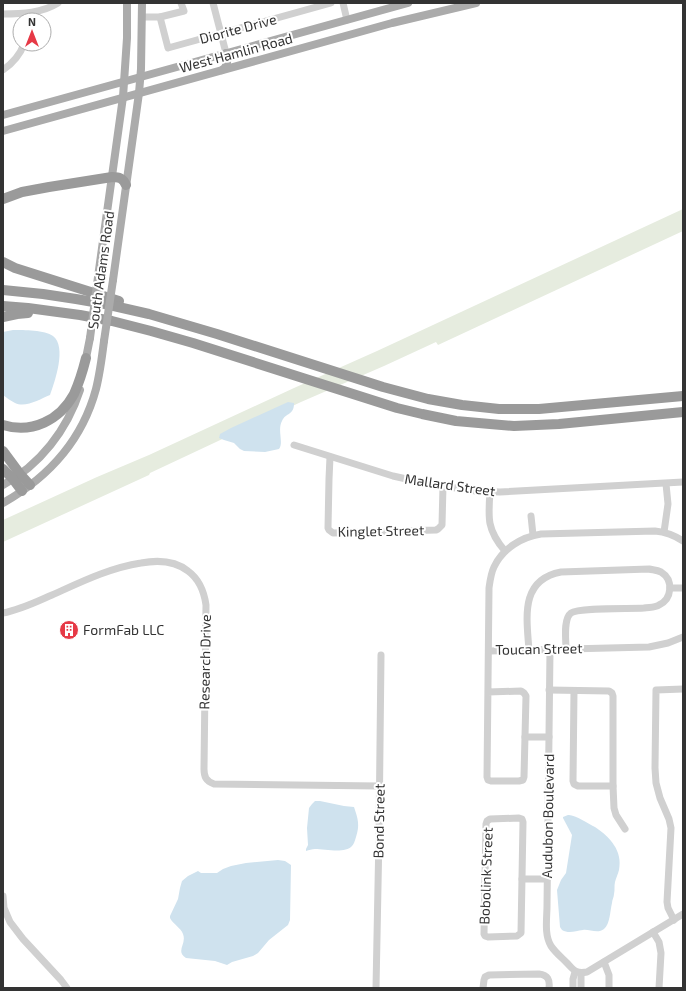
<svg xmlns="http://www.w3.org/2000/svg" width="686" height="991" viewBox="0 0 686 991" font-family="'Exo 2',sans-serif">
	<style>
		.green { fill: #e6ecdf }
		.water { fill: #cfe2ee }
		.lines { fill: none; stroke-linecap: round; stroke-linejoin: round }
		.minor { stroke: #d0d0d0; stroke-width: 7 }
		.major { stroke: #ababab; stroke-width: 8 }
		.highway { stroke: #9a9a9a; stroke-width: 10 }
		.major-bridge { stroke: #ababab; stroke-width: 8 }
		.labels { text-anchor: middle; stroke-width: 4; stroke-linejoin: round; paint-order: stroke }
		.street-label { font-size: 14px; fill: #333; stroke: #fff }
		.poi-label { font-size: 14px; fill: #333; stroke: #fff; text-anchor: start }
	</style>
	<rect width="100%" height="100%" fill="#fff"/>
	<polygon class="green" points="683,209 683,231 438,345 436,342 384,366 301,402 150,473 149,475 3,542 3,520 97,477 149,455 294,388 377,351"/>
	<g class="water">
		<path d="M13,330C24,330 45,330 53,336C67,347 55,381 50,395C40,399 26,408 15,403C11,401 7,398 3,395V332Z"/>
		<path d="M288,402L294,403C294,416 286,412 282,421C277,430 284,443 279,449L265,452L244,451L240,449L234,443L224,440L219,438L220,434L231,428Z"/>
		<path d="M315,801H320L344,806L354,807C358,819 360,825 356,837C355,840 354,844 352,846C345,854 325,849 315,849C312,849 309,850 306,851V849L308,845L307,828L309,808L312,804Z"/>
		<path d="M568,815C574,814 589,824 595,827C610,837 623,851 619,870C618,874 616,878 615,882C614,886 615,890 614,894C614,897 612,900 612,903C610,911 610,924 604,929C598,934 589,929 583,930C575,931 569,934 562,930L560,927L557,890L561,880L566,873L572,835L563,818V817Z"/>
		<path d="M278,860L285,861L291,865L290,920L288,925L269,940L258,953L253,956L232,962L227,965L215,961L186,958C175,951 187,944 183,934C181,928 173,924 170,918V916L178,899L180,888L182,881L188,876L198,871L201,873H217L223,869L231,866L246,863Z"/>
	</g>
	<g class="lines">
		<g class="minor">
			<polyline points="213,3 226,53"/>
			<polyline points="343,3 347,20"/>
			<path d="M3,14C22,14 42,13 58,3"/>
			<polyline points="142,17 160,17 184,11 181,3"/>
			<polyline points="160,17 168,48 331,3"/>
			<path d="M3,70C13,63 20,55 24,44"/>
			<polyline points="294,445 393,476 429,484 476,491 500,492 683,482"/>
			<polyline points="330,457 329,479 328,528 329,530 333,533 436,530 438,529 442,525 443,486"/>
			<path d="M490,492C488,518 487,530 505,551"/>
			<polyline points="531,516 533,535"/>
			<polyline points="664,532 668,504 666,484"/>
			<polyline points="670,588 683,588"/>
			<path d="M3,613C20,610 36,602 52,595C81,582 109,568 141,563C157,560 174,560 188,571C199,579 204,591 206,605L204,769C204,777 206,781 214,784L379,786"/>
			<path d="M550,650L547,906C547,918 544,935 551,946C555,952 561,957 566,962C574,970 575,974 587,972L683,914"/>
			<polyline points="489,651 649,647 668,643 683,637"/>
			<path d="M529,651C527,619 519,580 561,572L649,569C653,570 657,570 661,572C674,580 672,599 659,605C655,608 649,607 644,608C631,609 579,607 571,613C563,619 566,640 566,649"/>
			<polyline points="549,690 609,691 612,693 613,696 613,786 614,808 616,815 625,829"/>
			<polyline points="574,691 573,781 574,784 578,786 613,786"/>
			<path d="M488,692L521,691L524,693L526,696L524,777L523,780L519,781H491L488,780L487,777L489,588C490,581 491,573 494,567C503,548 522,537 541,534L655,531C666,532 674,535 683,541"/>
			<polyline points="525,737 549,737"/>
			<polygon points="519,818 522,819 523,822 521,933 517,936 488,937 485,936 484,934 486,824 487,821 490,819"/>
			<polyline points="522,879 547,879"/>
			<polyline points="3,896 4,908 10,922 23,939 61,980 67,988"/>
			<polyline points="674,920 668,908 667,902 671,828 669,819 660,798 656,783 655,768 656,690 683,689"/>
			<polyline points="653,932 659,942 661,953 659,988"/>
			<polyline points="604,962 609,975 609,988"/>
			<polyline points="376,988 379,835 381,655"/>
			<path d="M483,988L484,980L485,977L489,975L539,974C548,975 550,980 549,988"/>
			<polyline points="573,988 573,979 575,972"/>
			<polyline points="581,988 581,973"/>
		</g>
		<g class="major">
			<path d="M222,70C228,66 228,61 226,53"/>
			<polyline points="3,115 408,3"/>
			<polyline points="3,131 392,23 476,3"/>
			<polyline points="98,277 123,97 127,38 127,3"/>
			<polyline points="113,280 139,93 141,69 142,3"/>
			<polyline points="85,363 90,338"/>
			<path d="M3,485C40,465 67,430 80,390"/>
			<path d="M3,503C49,477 82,441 96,389C100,373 102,357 104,341"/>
		</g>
		<g class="highway">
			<path d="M3,199L22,192L49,187L112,177C119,177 123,178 126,185"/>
			<polyline points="3,262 15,268 119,301"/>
			<polyline points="3,290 43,294 76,299 105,304 149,314 217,334 383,387 428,399 462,405 499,409 539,409 683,396"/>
			<polyline points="3,306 28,308 80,315 112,321 151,331 193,343 397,408 422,414 456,421 490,424 514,426 559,424 683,412"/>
			<polyline points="3,317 17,314 28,313"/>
			<path d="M3,425C32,434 60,420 74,394C79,383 83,370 86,358"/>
			<polyline points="3,451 20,474 30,485"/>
			<polyline points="3,469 13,479 22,491"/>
		</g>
		<g class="major-bridge">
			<polyline points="90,338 98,277"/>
			<polyline points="104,341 113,280"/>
		</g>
	</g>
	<defs>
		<symbol id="building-disc" viewBox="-11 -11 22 22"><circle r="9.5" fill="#e63946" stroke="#fff"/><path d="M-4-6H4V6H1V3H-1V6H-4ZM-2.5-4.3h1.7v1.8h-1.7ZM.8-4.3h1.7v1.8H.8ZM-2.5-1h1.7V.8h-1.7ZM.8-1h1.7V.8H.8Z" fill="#fff"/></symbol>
	</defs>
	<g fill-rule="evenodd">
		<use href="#building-disc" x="58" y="619" width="22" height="22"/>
	</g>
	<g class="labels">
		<g class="street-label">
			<text transform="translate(238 29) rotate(-15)" y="5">Diorite Drive</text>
			<text transform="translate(236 53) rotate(-15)" y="5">West Hamlin Road</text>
			<text transform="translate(101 270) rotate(-82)" y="5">South Adams Road</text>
			<text transform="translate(450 485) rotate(8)" y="5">Mallard Street</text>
			<text transform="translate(381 531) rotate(-1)" y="5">Kinglet Street</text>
			<text transform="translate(539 649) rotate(-1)" y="5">Toucan Street</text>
			<text transform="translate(205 662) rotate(-89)" y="5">Research Drive</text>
			<text transform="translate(548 816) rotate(-89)" y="5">Audubon Boulevard</text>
			<text transform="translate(379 821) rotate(-89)" y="5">Bond Street</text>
			<text transform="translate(486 876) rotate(-88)" y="5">Bobolink Street</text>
		</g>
		<g class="poi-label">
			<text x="83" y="635">FormFab LLC</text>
		</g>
	</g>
	<rect width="686" height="991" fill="none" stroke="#333333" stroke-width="8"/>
	<g transform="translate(32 32)"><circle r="19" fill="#ffffff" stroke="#adadad"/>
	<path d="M0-3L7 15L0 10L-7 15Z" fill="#e63946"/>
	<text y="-6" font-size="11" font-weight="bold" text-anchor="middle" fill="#333333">N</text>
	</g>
</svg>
